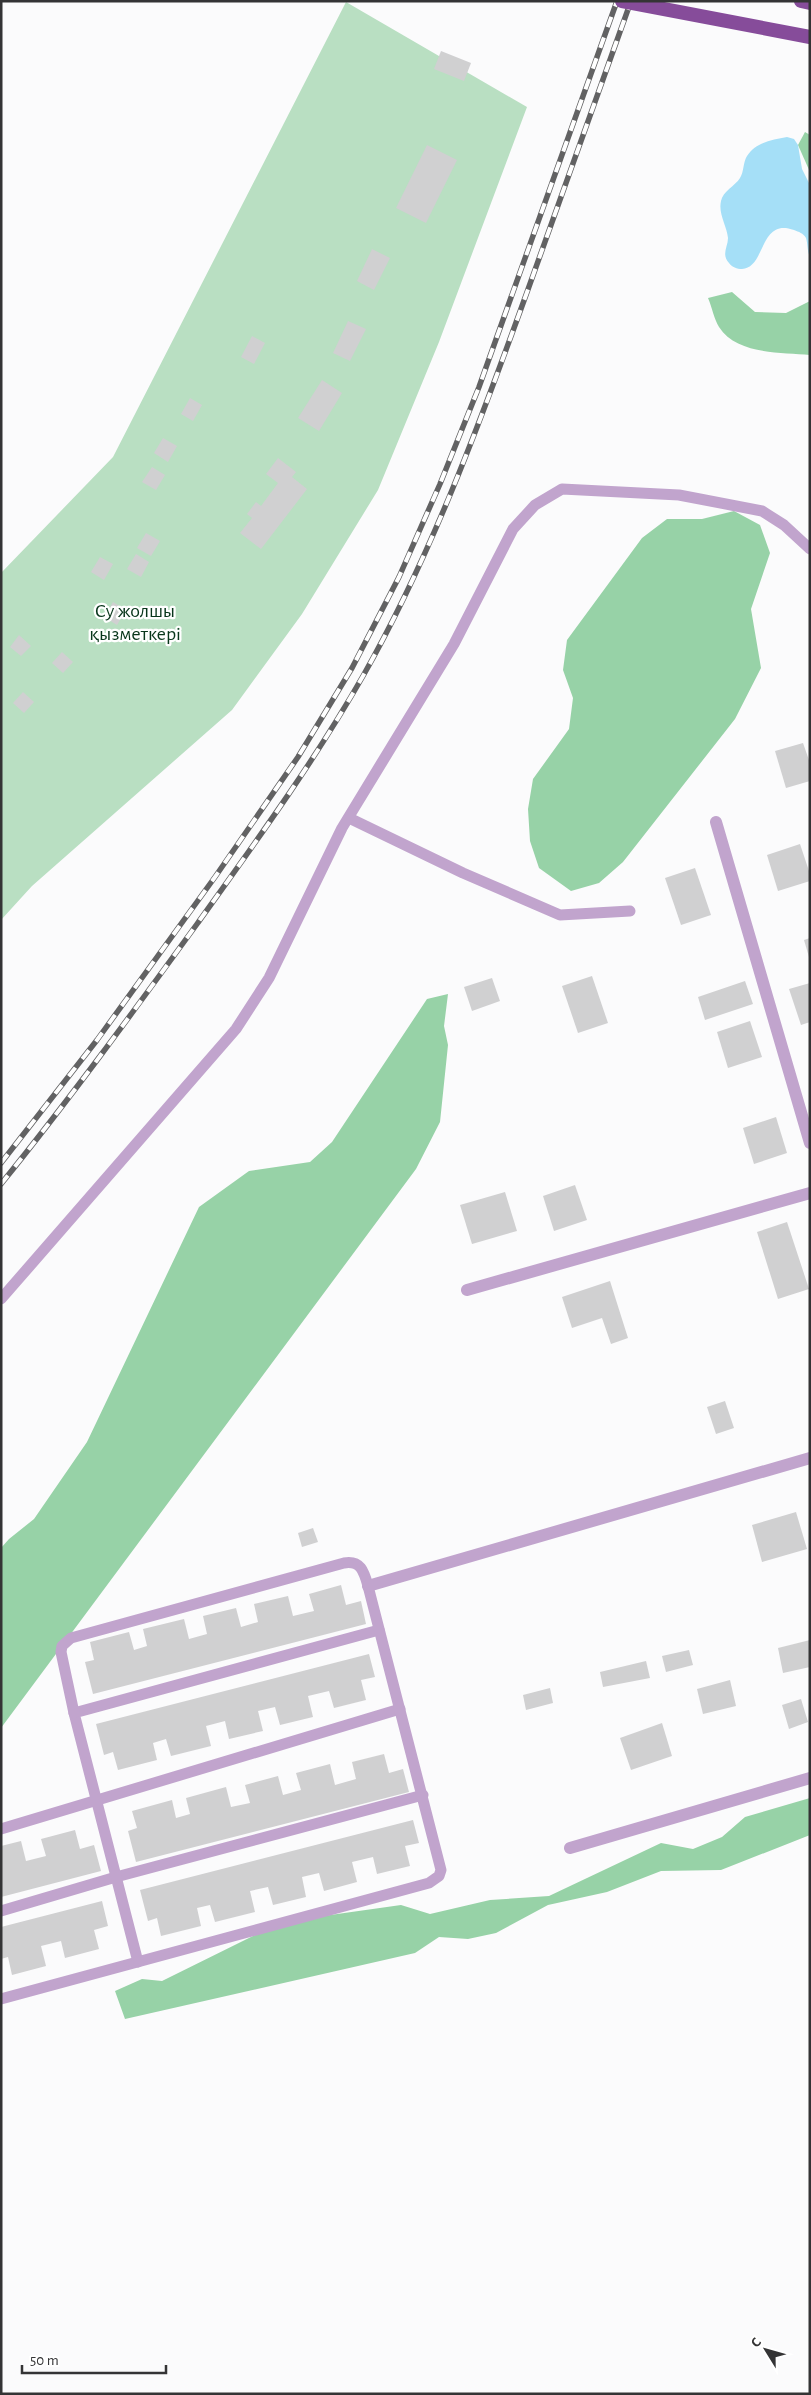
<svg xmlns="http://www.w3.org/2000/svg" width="811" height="2395" viewBox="0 0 811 2395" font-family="'Alegreya Sans',sans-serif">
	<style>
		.green { fill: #b9dfc2 }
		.forest { fill: #97d2a7 }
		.water { fill: #a5dff7 }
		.building { fill: #d0d0d1 }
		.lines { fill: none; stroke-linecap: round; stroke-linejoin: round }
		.service { stroke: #c1a4cd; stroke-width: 11 }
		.minor { stroke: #c1a4cd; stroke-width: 12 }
		.trunk { stroke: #864c9a; stroke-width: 14 }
		.rail-casing { stroke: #626263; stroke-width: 5.5 }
		.rail { stroke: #fff; stroke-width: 4; stroke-dasharray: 11; stroke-linecap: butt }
		.trunk-bridge { stroke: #864c9a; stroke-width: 14 }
		.labels { text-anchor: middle; stroke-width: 4.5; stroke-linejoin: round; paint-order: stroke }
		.park-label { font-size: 20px; fill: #08361b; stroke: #fff }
	</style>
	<rect width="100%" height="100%" fill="#fbfbfc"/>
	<polygon class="green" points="346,2 527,107 439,342 378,490 302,614 232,710 32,886 1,920 1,573 113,457"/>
	<g class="forest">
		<polygon points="805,132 810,135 810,172 798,145"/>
		<path d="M732,292L755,312L786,313L810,301V355C781,352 737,355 719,327C714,319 712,307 708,298Z"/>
		<polygon points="734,511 760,525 770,553 751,609 761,668 735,719 623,862 599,883 571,891 539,868 530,841 528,809 533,779 569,729 573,698 563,670 567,640 642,538 667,519 702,519"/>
		<polygon points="448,994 444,1026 448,1045 440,1122 416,1169 1,1728 1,1548 9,1539 34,1519 87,1442 199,1207 249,1171 310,1162 332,1142 427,999"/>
		<polygon points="810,1798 810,1835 721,1870 661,1871 607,1892 548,1905 496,1933 468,1939 439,1937 415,1953 125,2019 115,1991 142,1979 162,1981 271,1927 302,1919 401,1905 430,1914 490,1900 549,1896 661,1843 693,1849 722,1837 745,1817"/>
	</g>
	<path class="water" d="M787,137L794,139L798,145L802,169L810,185V257C807,251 808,244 806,238C803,233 799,232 794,230C759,217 766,268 742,269C737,269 732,267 729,263C721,254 728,247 728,238C727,226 718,214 721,201C723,191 735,186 740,178C744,172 743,162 747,156C756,142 772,140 787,137Z"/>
	<g class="building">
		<polygon points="441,51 471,63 464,81 434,69"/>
		<polygon points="427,145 457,160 426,223 396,208"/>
		<polygon points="372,249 390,258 374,290 357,281"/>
		<polygon points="348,321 366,329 350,361 333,353"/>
		<polygon points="252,336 265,343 254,364 241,357"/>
		<polygon points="322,380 342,393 319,431 298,418"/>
		<polygon points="190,398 202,405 193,421 181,414"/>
		<polygon points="163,438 177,446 168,462 154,453"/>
		<polygon points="278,458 296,472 292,477 307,489 261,549 240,533 252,518 247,514 256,502 261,506 278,483 266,474"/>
		<polygon points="152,467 165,475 156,490 142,482"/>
		<polygon points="146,533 160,541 151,556 137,548"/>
		<polygon points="136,554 149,562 141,577 127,569"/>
		<polygon points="100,557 113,564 104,580 91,572"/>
		<polygon points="113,602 126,610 117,625 104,617"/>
		<polygon points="19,635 31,646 21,656 10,647"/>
		<polygon points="62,652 73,662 63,673 52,663"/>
		<polygon points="23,692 34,702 24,713 13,703"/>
		<polygon points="803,743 810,763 810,781 786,788 775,751"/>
		<polygon points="800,844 810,874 810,881 778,891 767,855"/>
		<polygon points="695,868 711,915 681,925 665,878"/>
		<polygon points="810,938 810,957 809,957 804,940"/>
		<polygon points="592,976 608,1023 578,1033 562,986"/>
		<polygon points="492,978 500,1001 472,1011 464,987"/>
		<polygon points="745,981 753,1004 705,1020 698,997"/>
		<polygon points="810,983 810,1022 801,1025 789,989"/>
		<polygon points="750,1021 762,1057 728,1068 717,1032"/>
		<polygon points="776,1117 787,1153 754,1164 743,1128"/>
		<polygon points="575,1185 587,1220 554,1231 543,1196"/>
		<polygon points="505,1192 517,1231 472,1244 460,1205"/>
		<polygon points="787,1222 809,1289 778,1299 757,1232"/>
		<polygon points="610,1281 628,1338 611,1344 602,1318 572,1328 562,1297"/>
		<polygon points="725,1401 734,1428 716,1434 707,1407"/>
		<polygon points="796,1512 807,1549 762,1562 752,1525"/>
		<polygon points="313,1528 318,1542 302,1547 298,1533"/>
		<polygon points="341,1585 346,1605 361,1601 366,1624 93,1694 85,1662 94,1660 90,1642 129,1632 134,1650 147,1646 143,1629 184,1619 189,1639 207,1634 203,1616 236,1608 241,1627 258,1622 254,1604 288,1596 293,1616 314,1611 309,1594"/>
		<polygon points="810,1640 810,1667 783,1673 778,1648"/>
		<polygon points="689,1650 693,1665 666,1672 662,1656"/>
		<polygon points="369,1654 375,1677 361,1680 366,1700 334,1708 329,1691 308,1696 313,1717 280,1725 275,1707 258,1711 263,1731 229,1739 225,1721 206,1726 211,1746 171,1756 166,1739 153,1743 157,1760 118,1770 113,1752 104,1755 96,1724"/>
		<polygon points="646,1661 650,1678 603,1687 600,1672"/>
		<polygon points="730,1680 736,1706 703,1714 697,1689"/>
		<polygon points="550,1688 553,1703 526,1710 523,1695"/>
		<polygon points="801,1699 808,1722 789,1729 782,1705"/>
		<polygon points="662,1723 672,1756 631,1770 620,1738"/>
		<polygon points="384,1754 389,1773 403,1769 409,1792 136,1862 128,1831 137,1828 132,1811 172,1800 176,1818 190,1814 186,1798 226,1787 231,1807 250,1803 245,1785 278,1776 283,1795 301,1790 296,1773 330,1764 335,1785 356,1779 352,1762"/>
		<polygon points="413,1820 419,1843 405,1846 410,1866 377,1874 373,1857 352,1862 357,1882 324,1891 319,1873 302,1877 306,1897 273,1905 268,1887 250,1891 255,1912 215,1922 210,1905 197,1908 201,1926 161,1936 157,1918 148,1921 140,1890"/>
		<polygon points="75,1830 80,1849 94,1845 101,1871 1,1897 1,1846 21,1841 26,1861 46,1856 41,1839"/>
		<polygon points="102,1901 108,1926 94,1930 99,1949 65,1958 61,1941 41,1946 46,1966 12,1975 8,1957 1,1959 1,1927"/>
	</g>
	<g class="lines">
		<g class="service">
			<polyline points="349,818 463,873 560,915 630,911"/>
			<polyline points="1,1299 236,1029 269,978 342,828 454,644 513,529 535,505 562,489 679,495 762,511 784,525 810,549"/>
			<polyline points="1,1829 400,1709"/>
			<polyline points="1,1911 116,1877 423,1795"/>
			<polyline points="138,1962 74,1713 379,1630"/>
			<path d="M1,1999L429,1883L439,1876L441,1870L368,1586C364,1572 361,1560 344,1563L71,1638L62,1646L61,1652L74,1713"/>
		</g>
		<g class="minor">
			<polyline points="716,822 810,1143"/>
			<polyline points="467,1290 810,1193"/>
			<polyline points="368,1586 810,1458"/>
			<polyline points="570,1848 810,1778"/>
		</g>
		<polyline class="trunk" points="801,1 810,3"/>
		<defs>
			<g id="rail">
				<polyline points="1,1163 97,1040 215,877 298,757 352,668 399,577 440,484 479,387 617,1"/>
				<path d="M1,1184C69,1100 133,1012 197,924C255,843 314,762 363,676C431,556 479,425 526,295C561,197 596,99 631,1"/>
			</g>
		</defs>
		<use href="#rail" class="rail-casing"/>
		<use href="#rail" class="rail"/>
		<polyline class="trunk-bridge" points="622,1 810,37"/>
	</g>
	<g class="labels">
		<g class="park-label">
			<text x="135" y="617">Су жолшы<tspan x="135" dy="23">қызметкері</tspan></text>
		</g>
	</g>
	<rect width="811" height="2395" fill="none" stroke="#343435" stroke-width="5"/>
	<g transform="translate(766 2350) rotate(307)" stroke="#ffffff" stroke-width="4" paint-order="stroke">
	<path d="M0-4L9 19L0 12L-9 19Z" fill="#343435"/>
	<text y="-8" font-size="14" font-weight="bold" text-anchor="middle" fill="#343435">С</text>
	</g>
	<path d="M22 2365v8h144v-8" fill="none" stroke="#343435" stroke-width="2.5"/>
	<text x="30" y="2365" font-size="15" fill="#343435" stroke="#ffffff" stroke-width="4" paint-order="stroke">50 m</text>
</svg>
